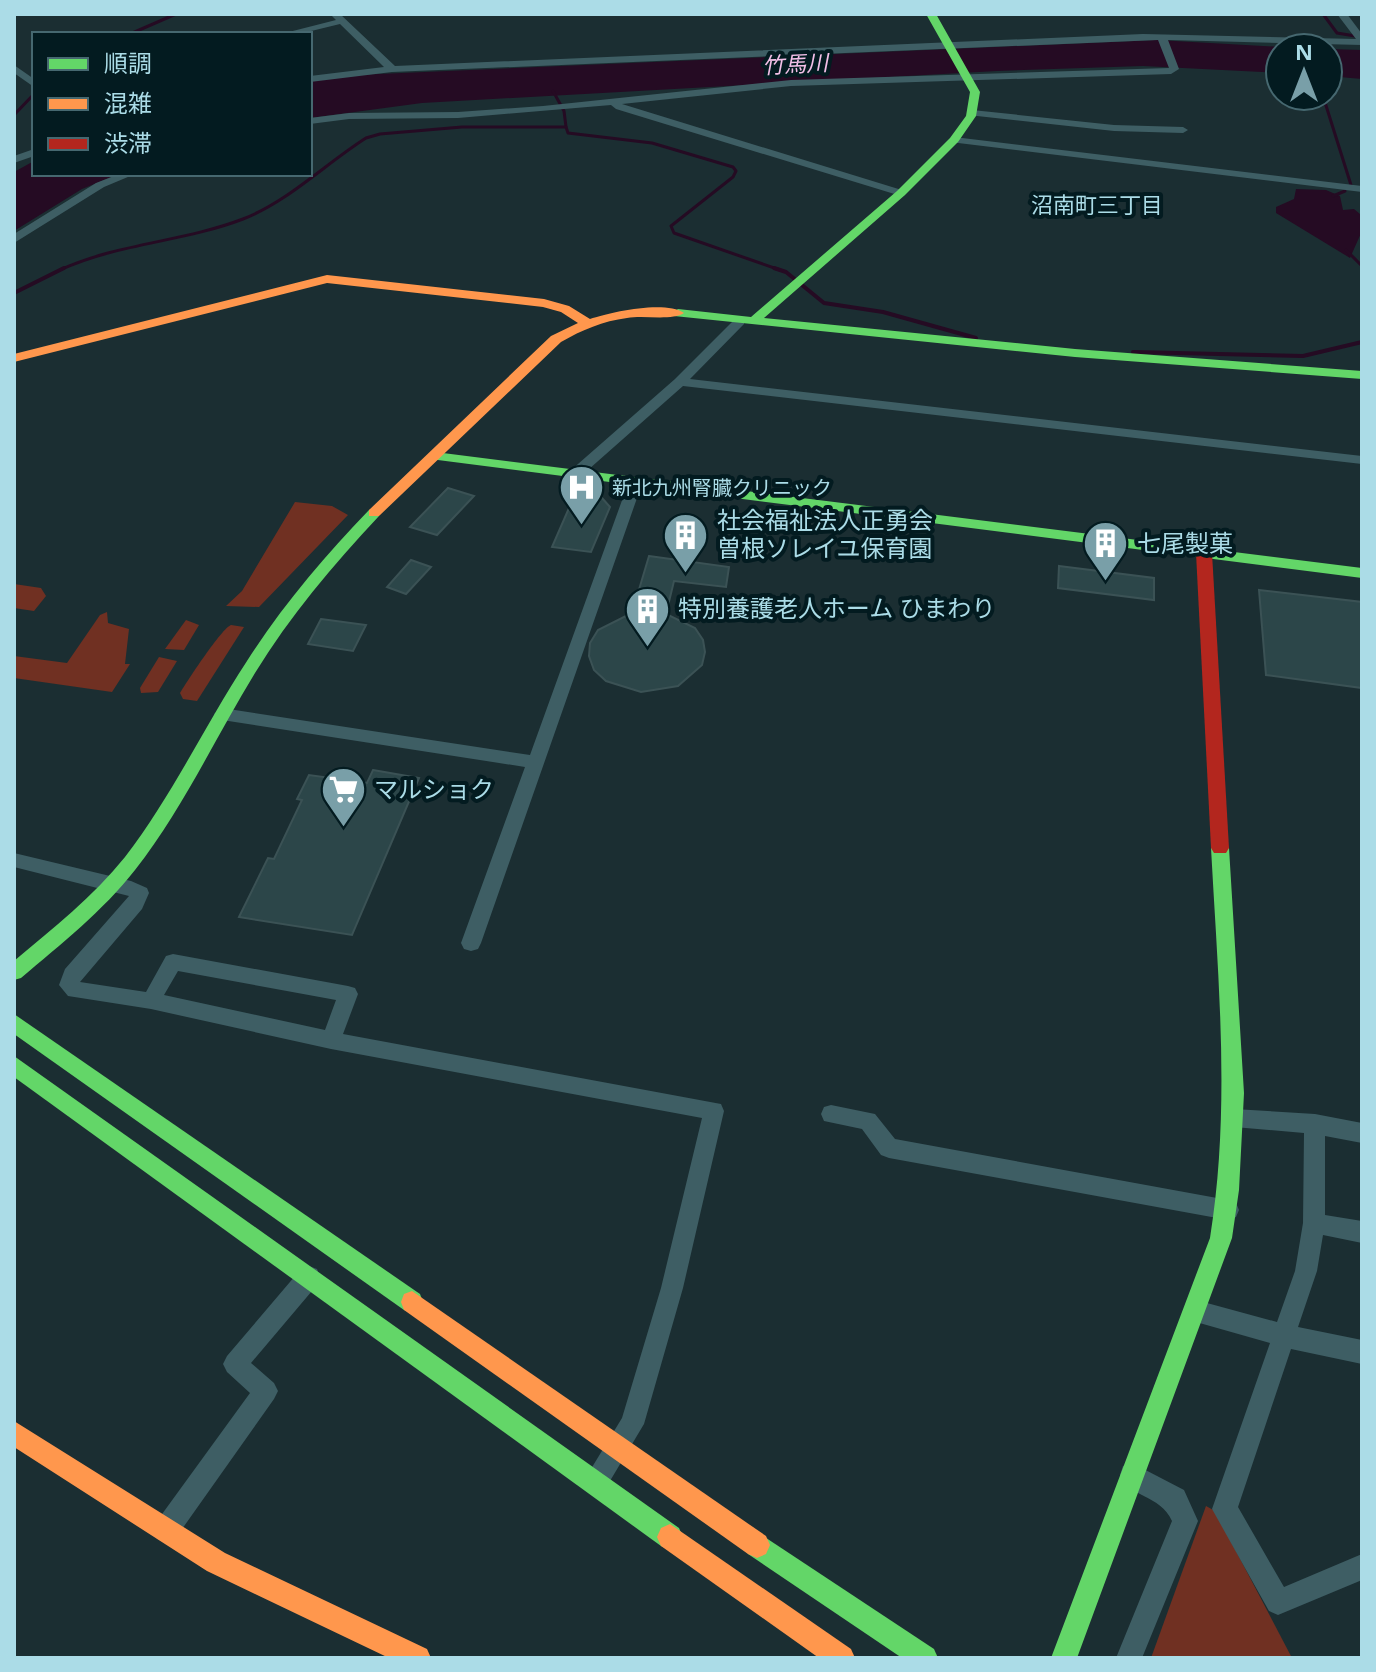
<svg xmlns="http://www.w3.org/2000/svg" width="1376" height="1672" viewBox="0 0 1376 1672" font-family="'Open Sans','Noto Sans JP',sans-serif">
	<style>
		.green { fill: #703022 }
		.water { fill: #250b23 }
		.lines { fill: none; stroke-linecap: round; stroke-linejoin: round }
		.stream-far1 { stroke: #250b23; stroke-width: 3 }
		.stream { stroke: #250b23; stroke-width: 4 }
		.building { fill: #2c4649; stroke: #3b5255; stroke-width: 2 }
		.street { fill: #3e5e64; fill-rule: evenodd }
		.fast { fill: #63d668; fill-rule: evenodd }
		.slow { fill: #ff974d; fill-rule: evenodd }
		.jam { fill: #b3261e; fill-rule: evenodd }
		.labels { text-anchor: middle; stroke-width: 8; stroke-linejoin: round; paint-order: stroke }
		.far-poi-label { font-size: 20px; fill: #abdce7; stroke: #031b20; text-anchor: start }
		.far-water-label { font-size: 22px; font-style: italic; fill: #f3c0e8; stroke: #031b20 }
		.far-neighbourhood-label { font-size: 22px; fill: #abdce7; stroke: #031b20 }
		.poi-label { font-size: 24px; fill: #abdce7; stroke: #031b20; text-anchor: start }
	</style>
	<rect width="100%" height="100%" fill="#1b2e32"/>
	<g class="green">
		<polygon points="295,502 332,506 348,515 259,607 226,606 242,591"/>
		<polygon points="14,584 41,588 46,596 34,611 14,608"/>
		<polygon points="107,612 108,623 129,629 125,664 130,664 112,692 14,678 14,656 67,663 100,615"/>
		<polygon points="186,620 199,625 184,650 165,649"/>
		<path d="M231,625L244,627L197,701L183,699L180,693C187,681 222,628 231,625Z"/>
		<polygon points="159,657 177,661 158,692 141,693 140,688"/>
		<polygon points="1206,1506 1215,1511 1292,1658 1151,1658"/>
	</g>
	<g class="water">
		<polygon points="1157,40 1301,48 1280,48 1280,73 1143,66 997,71 422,103 310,118 310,81 356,75"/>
		<polygon points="1328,49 1362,50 1362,79 1328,76"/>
		<polygon points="34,161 34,174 119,174 82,189 14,231 14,172"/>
		<polygon points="1296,189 1326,190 1340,196 1343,210 1354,209 1360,214 1362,231 1350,258 1276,213 1276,207 1294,199"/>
	</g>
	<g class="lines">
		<g class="stream-far1">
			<polyline points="1323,14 1337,33 1355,36"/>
			<polyline points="130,34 176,14"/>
			<polyline points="553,91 564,111 566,127"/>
			<polyline points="1323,96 1351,185"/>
			<polyline points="14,115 34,94"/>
			<polyline points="1333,196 1345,191"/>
			<polyline points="1346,250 1362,266"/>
			<path d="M60,270C119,243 183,242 243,219C289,201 325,164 366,138L380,134L462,127H566L568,133L652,143L733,167L736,171L733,177L671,226L674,233L780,270"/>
		</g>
		<g class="stream">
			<polyline points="774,268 786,272 824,303 883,312 976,338"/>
			<polyline points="14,293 64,268"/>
			<polyline points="1133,352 1303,356 1362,342"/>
		</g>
	</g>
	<g class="building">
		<polygon points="448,488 474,496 437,535 410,527"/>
		<polygon points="585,495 602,498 610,507 591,552 552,547 569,508"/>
		<polygon points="649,556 729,567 726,587 674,581 666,614 695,628 703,640 705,652 702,665 678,686 641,692 606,681 594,670 589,656 590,643 598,630 632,613"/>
		<polygon points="411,560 431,567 406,594 387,587"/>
		<polygon points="1059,566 1154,578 1154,600 1058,588"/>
		<polygon points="1259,590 1362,602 1362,688 1266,675"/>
		<polygon points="321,619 366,625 353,651 308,644"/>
		<polygon points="373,770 419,778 352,935 239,917 268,858 274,859 302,800 297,799 309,775 367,783"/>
	</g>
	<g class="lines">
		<g class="street">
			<polygon points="330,14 340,14 395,66 1143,34 1356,39 1337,14 1347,14 1362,34 1362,45 1168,40 1179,69 1171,74 791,86 622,104 905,191 905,195 901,196 616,109 611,105 458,118 349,119 310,124 310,118 349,113 458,112 543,106 791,80 1169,68 1158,40 392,72 310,82 310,76 384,67 340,24 299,34 281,34 336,20"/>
			<polygon points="14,65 34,79 34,87 14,73"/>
			<polygon points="972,110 1114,125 1183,127 1188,130 1183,133 1114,131 968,115 968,111"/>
			<polygon points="954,137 1362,186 1362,192 950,142 949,140"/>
			<polygon points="34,149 34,156 14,163 14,156"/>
			<polygon points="119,174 135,174 104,187 14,243 14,234 96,183"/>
			<polygon points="740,317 744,318 744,324 690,379 1362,456 1362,464 683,386 580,477 570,477 570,471 675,379 736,318"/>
			<polygon points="636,477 643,481 481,943 478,949 471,951 464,949 461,943 525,767 222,720 214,714 222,708 530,755 629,481"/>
			<path d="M14,853L131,881L147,888L149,893L142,909L80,982L146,992L166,956L173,954L348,986L355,988L358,994L343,1034L721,1104L724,1111L683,1288L644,1424L604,1491L595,1494L586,1491L583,1482L622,1418L661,1288L702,1118L331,1049L151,1009L68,996L59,985L65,969L129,896L14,867ZM178,971L336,1000L325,1030L164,995Z"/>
			<polygon points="831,1105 875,1114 895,1139 1228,1200 1236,1203 1239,1210 1236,1217 1228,1220 889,1158 881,1155 862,1129 824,1121 821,1114 824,1107"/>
			<polygon points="1234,1109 1315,1114 1362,1123 1362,1143 1325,1136 1325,1215 1362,1221 1362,1243 1323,1235 1317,1271 1298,1327 1362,1340 1362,1364 1291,1349 1238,1507 1284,1587 1362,1554 1362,1580 1278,1615 1269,1611 1212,1509 1270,1343 1196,1322 1188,1319 1185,1311 1188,1303 1196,1300 1277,1322 1295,1271 1303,1223 1304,1133 1234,1127 1227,1125 1224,1118 1227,1111"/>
			<polygon points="309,1266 317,1269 320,1277 317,1285 251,1363 274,1383 278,1391 274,1399 175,1539 166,1543 157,1539 153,1530 157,1521 250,1393 227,1372 223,1364 227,1356 301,1269"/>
			<path d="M1132,1463L1184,1490L1198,1521L1142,1658H1116L1172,1521C1160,1494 1129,1498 1120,1475L1123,1466Z"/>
		</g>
		<g class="fast">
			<polygon points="926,14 936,14 980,92 976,116 958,142 905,195 764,318 1075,349 1362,371 1362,379 1075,357 674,316 672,313 678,309 751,317 897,191 950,138 966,116 970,92"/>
			<polygon points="435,452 1362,568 1362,578 430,459 430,453"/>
			<path d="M374,508L379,510V516C333,565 290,616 255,673C215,738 183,809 135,870C103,911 61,944 21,978L14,980V961C53,928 93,897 125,857C172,796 205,725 247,661C282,606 324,557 369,510Z"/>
			<path d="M1220,841L1226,843L1229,848L1244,1093L1239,1190L1232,1238L1077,1658H1051L1210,1238C1231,1108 1218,979 1211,848L1214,843Z"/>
			<polygon points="14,1014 420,1294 423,1302 420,1310 412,1313 404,1310 14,1034"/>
			<polygon points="14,1056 679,1528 683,1537 679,1546 670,1550 661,1546 14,1077"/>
			<polygon points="757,1532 934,1649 938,1658 902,1658 748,1554 744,1545 748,1536"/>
		</g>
		<g class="slow">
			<path d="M327,275L544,299L569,306L590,319C611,312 665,300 684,313C672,321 644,315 627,318C603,321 582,330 561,342L379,516H369V510L551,336L578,323L561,312L543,307L327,283L14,362V354Z"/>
			<polygon points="412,1291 766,1536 770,1545 766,1554 757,1558 748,1554 404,1310 401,1302 404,1294"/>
			<polygon points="14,1421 225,1553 427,1649 431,1658 389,1658 207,1571 14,1447"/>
			<polygon points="670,1524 851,1649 855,1658 819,1658 661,1546 657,1537 661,1528"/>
		</g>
		<polygon class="jam" points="1204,548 1212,553 1229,848 1226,853 1214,853 1211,848 1196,553"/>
	</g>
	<defs>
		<symbol id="hospital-pin" viewBox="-11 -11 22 30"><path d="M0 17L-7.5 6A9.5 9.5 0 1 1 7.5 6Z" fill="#799fa8" stroke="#031b20"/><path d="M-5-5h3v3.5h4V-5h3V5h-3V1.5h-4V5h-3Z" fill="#fff"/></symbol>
		<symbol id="building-pin" viewBox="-11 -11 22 30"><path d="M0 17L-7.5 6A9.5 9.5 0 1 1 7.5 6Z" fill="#799fa8" stroke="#031b20"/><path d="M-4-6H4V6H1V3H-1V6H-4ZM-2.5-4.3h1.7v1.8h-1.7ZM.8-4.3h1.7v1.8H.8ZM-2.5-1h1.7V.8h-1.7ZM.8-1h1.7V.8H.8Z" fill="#fff"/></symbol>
		<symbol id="supermarket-pin" viewBox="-11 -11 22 30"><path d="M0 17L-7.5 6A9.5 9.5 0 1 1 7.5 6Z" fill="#799fa8" stroke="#031b20"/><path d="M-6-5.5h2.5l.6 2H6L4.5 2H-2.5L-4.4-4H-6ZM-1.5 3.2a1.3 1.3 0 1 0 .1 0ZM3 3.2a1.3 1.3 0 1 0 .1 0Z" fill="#fff"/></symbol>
	</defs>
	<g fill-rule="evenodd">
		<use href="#hospital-pin" x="556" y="462" width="51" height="69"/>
		<use href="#building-pin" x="660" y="510" width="51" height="69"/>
		<use href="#building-pin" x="1080" y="518" width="51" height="69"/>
		<use href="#building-pin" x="622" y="584" width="51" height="69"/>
		<use href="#supermarket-pin" x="318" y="764" width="51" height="69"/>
	</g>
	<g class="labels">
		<g class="far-poi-label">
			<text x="612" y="495">新北九州腎臓クリニック</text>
		</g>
		<g class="far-water-label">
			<text transform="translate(795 64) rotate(-3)" y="8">竹馬川</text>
		</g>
		<g class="far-neighbourhood-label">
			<text x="1097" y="213">沼南町三丁目</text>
		</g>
		<g class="poi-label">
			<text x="717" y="529">社会福祉法人正勇会<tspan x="717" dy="28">曽根ソレイユ保育園</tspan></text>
			<text x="1137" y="552">七尾製菓</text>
			<text x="678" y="617">特別養護老人ホーム ひまわり</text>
			<text x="374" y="798">マルショク</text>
		</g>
	</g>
	<rect width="1376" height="1672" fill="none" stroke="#abdce7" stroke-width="32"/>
	<rect x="32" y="32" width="280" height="144" fill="#031b20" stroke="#466870" stroke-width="2"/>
	<rect x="48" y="58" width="40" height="12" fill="#63d668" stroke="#466870" stroke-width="2"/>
	<text x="104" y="72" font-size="24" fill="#abdce7">順調</text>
	<rect x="48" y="98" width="40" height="12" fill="#ff974d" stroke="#466870" stroke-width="2"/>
	<text x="104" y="112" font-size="24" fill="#abdce7">混雑</text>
	<rect x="48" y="138" width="40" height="12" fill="#b3261e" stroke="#466870" stroke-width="2"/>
	<text x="104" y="152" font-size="24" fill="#abdce7">渋滞</text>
	<g transform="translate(1304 72)"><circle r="38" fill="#031b20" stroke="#466870" stroke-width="2"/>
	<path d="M0-6L14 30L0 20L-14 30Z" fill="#799fa8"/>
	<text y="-12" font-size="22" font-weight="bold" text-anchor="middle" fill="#abdce7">N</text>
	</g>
</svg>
